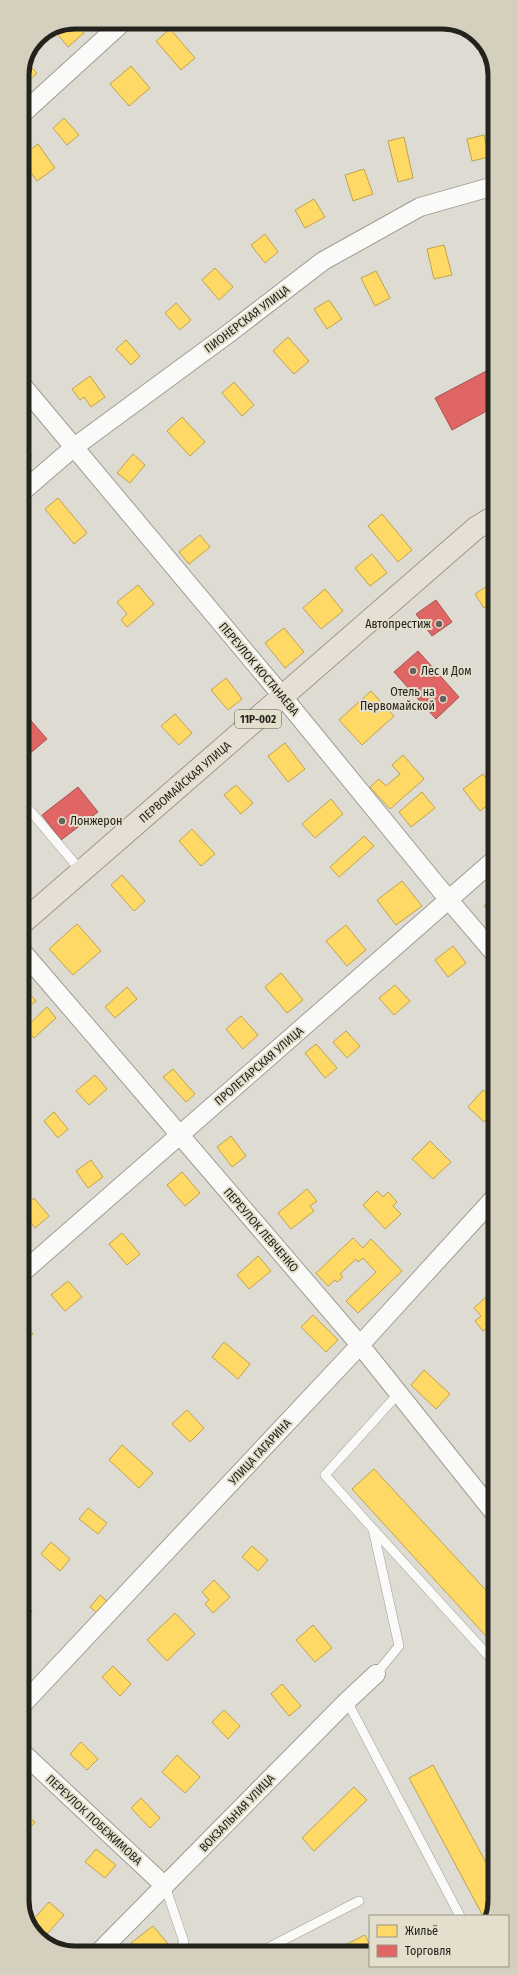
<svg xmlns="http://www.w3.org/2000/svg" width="517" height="1975" viewBox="0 0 517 1975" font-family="'Fira Sans Condensed',sans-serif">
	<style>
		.homes { fill: #ffd966; stroke: #bda250 }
		.shops { fill: #e06666; stroke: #a85250 }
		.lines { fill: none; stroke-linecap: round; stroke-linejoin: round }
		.lane-casing { stroke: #9e9c94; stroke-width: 10 }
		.street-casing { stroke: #9e9c94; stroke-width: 20 }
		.primary-casing { stroke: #a29684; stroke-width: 24 }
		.lane { stroke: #fafaf8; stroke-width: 9 }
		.street { stroke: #fafaf8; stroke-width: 18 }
		.primary { stroke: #e6dfd6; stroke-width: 22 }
		.poi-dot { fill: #65635c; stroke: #e4dfcc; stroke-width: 1.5 }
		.labels { text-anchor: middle; stroke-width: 4; stroke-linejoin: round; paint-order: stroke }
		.shield { fill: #e4dfcc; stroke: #5e5b51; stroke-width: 1 }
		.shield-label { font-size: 11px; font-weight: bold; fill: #24221c }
		.street-label { font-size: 12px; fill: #24221c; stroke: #e4dfcc }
		.poi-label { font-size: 12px; fill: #24221c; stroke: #e4dfcc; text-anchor: end }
		.rim { fill: none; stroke: #24221c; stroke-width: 5 }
	</style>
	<rect width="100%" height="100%" fill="#dedcd2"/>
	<g class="homes">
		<polygon points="74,22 84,33 68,47 54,30"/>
		<polygon points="205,22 224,22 213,31"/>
		<polygon points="170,29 195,58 181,70 156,41"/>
		<polygon points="27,63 37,73 25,84 22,81 22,75"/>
		<polygon points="131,66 150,88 129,106 110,84"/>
		<polygon points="64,118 79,135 67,145 53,128"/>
		<polygon points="484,135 489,157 472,161 467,139"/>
		<polygon points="404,137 413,178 398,182 388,141"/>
		<polygon points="38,144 55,168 37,181 22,160 22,156"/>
		<polygon points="364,169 373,194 353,201 345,175"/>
		<polygon points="314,199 325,217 305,228 295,210"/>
		<polygon points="22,211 30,221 22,227"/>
		<polygon points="494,217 494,246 493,246 488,218"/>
		<polygon points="265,234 278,252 265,263 251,245"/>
		<polygon points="444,245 452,275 434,279 427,249"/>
		<polygon points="215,268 233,287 219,300 202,280"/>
		<polygon points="376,271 390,298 375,306 361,278"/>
		<polygon points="329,300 342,319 327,329 314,309"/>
		<polygon points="176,303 191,320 180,330 165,313"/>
		<polygon points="288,337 309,361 294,374 273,351"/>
		<polygon points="126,340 140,356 131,365 116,349"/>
		<polygon points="90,376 105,397 91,407 84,397 80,400 72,389"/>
		<polygon points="234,382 254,405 242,416 222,393"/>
		<polygon points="182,417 205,442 190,456 167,431"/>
		<polygon points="22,445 32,456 22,464"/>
		<polygon points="133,454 145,465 130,483 117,473"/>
		<polygon points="494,457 494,466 490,460"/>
		<polygon points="58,498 87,533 74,544 45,509"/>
		<polygon points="382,514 412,550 398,562 368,526"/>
		<polygon points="200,535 210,547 189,564 179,552"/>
		<polygon points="372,554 387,573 370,586 355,568"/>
		<polygon points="138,585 154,604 127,627 121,620 127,614 117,602"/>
		<polygon points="489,585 494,593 494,602 484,608 475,594"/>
		<polygon points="325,589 343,611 321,629 303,608"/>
		<polygon points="284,628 304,652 285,668 265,643"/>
		<polygon points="226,678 242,699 228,710 211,690"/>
		<polygon points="371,691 394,716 362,745 339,720"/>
		<polygon points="175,714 192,733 179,745 161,726"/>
		<polygon points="285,743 305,769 288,782 268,756"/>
		<polygon points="403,755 424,779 390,809 370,787 379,779 386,786 400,774 392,765"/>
		<polygon points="483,774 493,788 489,791 494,800 480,811 463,789"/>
		<polygon points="236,785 253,803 241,814 224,795"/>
		<polygon points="422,792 435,808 411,827 399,812"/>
		<polygon points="331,799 343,814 315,838 302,824"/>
		<polygon points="192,829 215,854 201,866 179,841"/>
		<polygon points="364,836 374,846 339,877 330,867"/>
		<polygon points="122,875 145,901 134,911 111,885"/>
		<polygon points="402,881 422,906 396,925 377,900"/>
		<polygon points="494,897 494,918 484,906"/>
		<polygon points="77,924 101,951 73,975 49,949"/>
		<polygon points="346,925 366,950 347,966 326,941"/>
		<polygon points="453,946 466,963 448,977 435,960"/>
		<polygon points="281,973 303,1000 287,1013 265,987"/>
		<polygon points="395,985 410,1001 394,1015 379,998"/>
		<polygon points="22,986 36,1001 23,1012 22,1012"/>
		<polygon points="127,987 137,999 115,1018 105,1007"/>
		<polygon points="47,1007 56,1018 34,1038 25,1028"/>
		<polygon points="241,1016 258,1035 243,1049 226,1029"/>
		<polygon points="346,1031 360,1046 347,1058 333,1042"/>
		<polygon points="316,1044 337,1068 325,1078 305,1053"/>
		<polygon points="173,1069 195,1094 186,1102 163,1077"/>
		<polygon points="95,1075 107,1089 89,1105 76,1091"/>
		<polygon points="483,1090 495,1101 495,1111 484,1122 468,1107"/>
		<polygon points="54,1112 68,1129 58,1138 44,1121"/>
		<polygon points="231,1136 246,1156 232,1167 217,1147"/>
		<polygon points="430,1141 451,1162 433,1179 412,1159"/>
		<polygon points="91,1160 103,1177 88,1188 76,1171"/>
		<polygon points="182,1172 200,1193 185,1206 167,1185"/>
		<polygon points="307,1189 317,1201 310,1206 314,1211 291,1229 278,1213"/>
		<polygon points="377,1191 383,1197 388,1192 397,1202 393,1206 401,1214 385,1229 363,1205"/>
		<polygon points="34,1198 49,1216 35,1228 23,1213 23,1208"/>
		<polygon points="122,1233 140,1254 127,1265 109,1244"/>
		<polygon points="353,1238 363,1248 371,1239 402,1271 358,1313 346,1301 376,1272 363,1258 358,1262 356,1259 340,1274 343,1277 337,1282 335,1280 328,1286 316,1273"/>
		<polygon points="258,1256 271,1271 249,1289 237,1275"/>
		<polygon points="68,1281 82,1297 65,1311 51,1295"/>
		<polygon points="486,1297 495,1307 495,1321 483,1331 475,1321 481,1316 474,1308"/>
		<polygon points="313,1315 338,1340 326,1352 301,1327"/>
		<polygon points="23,1319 33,1334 23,1341"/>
		<polygon points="224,1342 250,1364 238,1379 212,1357"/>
		<polygon points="424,1370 450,1394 436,1409 411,1385"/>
		<polygon points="187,1410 204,1428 190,1442 172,1424"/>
		<polygon points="122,1445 153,1473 139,1488 109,1460"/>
		<polygon points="495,1452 495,1470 486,1460"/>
		<polygon points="374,1469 495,1600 495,1646 352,1489"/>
		<polygon points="88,1508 107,1523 98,1534 79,1519"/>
		<polygon points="51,1542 70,1559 60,1571 41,1554"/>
		<polygon points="252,1546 268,1560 258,1571 242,1557"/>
		<polygon points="214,1580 230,1597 213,1613 205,1604 209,1600 202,1592"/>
		<polygon points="100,1595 109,1603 99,1615 90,1607"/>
		<polygon points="23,1603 32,1611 24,1620 23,1619"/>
		<polygon points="175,1613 195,1634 167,1661 147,1640"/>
		<polygon points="313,1625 332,1648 315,1662 296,1640"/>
		<polygon points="113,1666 131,1684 120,1696 102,1677"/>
		<polygon points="282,1684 301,1706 289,1716 271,1694"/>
		<polygon points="224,1710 240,1726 228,1739 212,1722"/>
		<polygon points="81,1742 98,1759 87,1770 70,1754"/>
		<polygon points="177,1755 200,1777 185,1793 162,1772"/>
		<polygon points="433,1765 495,1879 495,1900 489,1916 483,1916 409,1778"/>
		<polygon points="354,1787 367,1800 314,1851 302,1838"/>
		<polygon points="141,1798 160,1818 150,1828 131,1808"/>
		<polygon points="26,1815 35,1822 23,1836 23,1818"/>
		<polygon points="96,1849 116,1865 105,1878 85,1862"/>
		<polygon points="49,1902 64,1915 47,1934 32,1921"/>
		<polygon points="153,1926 169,1945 161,1951 162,1953 138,1953 131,1943"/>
		<polygon points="365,1935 370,1945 370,1952 331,1952"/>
	</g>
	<g class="shops">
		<polygon points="494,367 494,407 452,430 435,398"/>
		<polygon points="436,600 452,622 432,636 416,614"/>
		<polygon points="418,651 459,697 436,719 394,672"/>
		<polygon points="26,715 47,739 22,760 22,718"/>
		<polygon points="78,787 98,812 61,840 42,815"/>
	</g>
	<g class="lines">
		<defs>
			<g id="lane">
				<polyline points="22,801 81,871"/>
				<polyline points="374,1530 495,1663"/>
				<polyline points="376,1674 399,1646 373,1529 325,1475 398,1394"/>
				<polyline points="347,1701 460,1916"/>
				<polyline points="165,1886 184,1942 178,1953"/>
				<polyline points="260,1952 359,1901"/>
			</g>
			<g id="street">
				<polyline points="22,114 123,22"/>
				<polyline points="22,385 283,697 448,899 494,953"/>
				<polyline points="22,492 73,448 228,334 323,261 420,207 494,186"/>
				<polyline points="22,951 360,1345 495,1514"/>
				<polyline points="23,1272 494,860"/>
				<polyline points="23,1704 360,1345 495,1197"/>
				<polyline points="23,1753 165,1886"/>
				<polyline points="98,1953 347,1701 376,1674"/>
			</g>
			<polyline id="primary" points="22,923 476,528 494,517"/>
		</defs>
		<use href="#lane" class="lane-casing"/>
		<use href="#street" class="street-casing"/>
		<use href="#primary" class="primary-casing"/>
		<use href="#lane" class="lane"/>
		<use href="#street" class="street"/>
		<use href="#primary" class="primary"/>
	</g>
	<g class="poi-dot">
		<circle cx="439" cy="624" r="4"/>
		<circle cx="413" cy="671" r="4"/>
		<circle cx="443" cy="699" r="4"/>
		<circle cx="62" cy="821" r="4"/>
	</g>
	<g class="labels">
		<rect class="shield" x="235" y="710" width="46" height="18" rx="3"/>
		<g class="shield-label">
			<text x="258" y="723">11Р-002</text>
		</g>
		<g class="street-label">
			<text transform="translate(247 319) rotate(-37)" y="4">ПИОНЕРСКАЯ УЛИЦА</text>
			<text transform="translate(259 669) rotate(50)" y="4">ПЕРЕУЛОК КОСТАНАЕВА</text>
			<text transform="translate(185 782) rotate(-41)" y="4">ПЕРВОМАЙСКАЯ УЛИЦА</text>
			<text transform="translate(259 1066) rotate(-41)" y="4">ПРОЛЕТАРСКАЯ УЛИЦА</text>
			<text transform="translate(261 1230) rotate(49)" y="4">ПЕРЕУЛОК ЛЕВЧЕНКО</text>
			<text transform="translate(260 1452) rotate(-47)" y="4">УЛИЦА ГАГАРИНА</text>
			<text transform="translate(237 1813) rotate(-46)" y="4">ВОКЗАЛЬНАЯ УЛИЦА</text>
			<text transform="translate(94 1820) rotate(43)" y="4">ПЕРЕУЛОК ПОБЕЖИМОВА</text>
		</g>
		<g class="poi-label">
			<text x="431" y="628">Автопрестиж</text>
			<text x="421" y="675" text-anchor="start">Лес и Дом</text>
			<text x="435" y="696">Отель на<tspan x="435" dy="14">Первомайской</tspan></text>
			<text x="70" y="825" text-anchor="start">Лонжерон</text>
		</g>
	</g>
	<path d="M0 0H517V1975H0ZM75 29H442A46 46 0 0 1 488 75V1900A46 46 0 0 1 442 1946H75A46 46 0 0 1 29 1900V75A46 46 0 0 1 75 29Z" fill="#d5d0be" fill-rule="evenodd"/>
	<path class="rim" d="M75 29H442A46 46 0 0 1 488 75V1900A46 46 0 0 1 442 1946H75A46 46 0 0 1 29 1900V75A46 46 0 0 1 75 29Z"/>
	<rect x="369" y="1915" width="140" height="52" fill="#e4dfcc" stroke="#979386"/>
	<rect x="377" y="1925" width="20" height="12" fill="#ffd966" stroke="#979386"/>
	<text x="405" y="1935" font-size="12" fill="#24221c">Жильё</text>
	<rect x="377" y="1945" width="20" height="12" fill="#e06666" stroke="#979386"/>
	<text x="405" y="1955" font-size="12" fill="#24221c">Торговля</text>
</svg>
